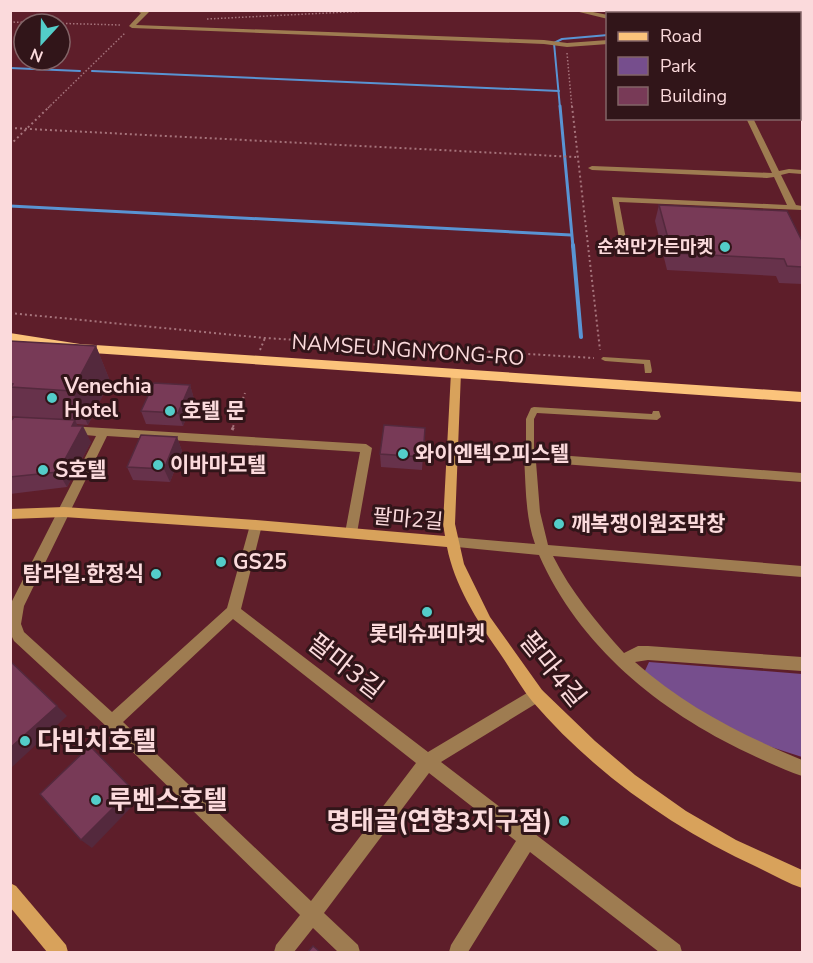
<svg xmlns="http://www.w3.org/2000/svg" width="813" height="963" viewBox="0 0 813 963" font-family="'Nunito Sans','Noto Sans KR',sans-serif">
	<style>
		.green { fill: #764e8d }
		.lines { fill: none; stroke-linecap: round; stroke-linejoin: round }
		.stream-far2 { stroke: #5994d3; stroke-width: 2 }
		.stream-far1 { stroke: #5994d3; stroke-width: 3 }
		.stream { stroke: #5994d3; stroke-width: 4 }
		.path-far2 { stroke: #a6747c; stroke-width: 1.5; stroke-dasharray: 1.5 2; stroke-linecap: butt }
		.path-far1 { stroke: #a6747c; stroke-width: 2; stroke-dasharray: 2 3; stroke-linecap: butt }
		.path { stroke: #a6747c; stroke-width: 3; stroke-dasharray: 3 4.5; stroke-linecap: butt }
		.lane { fill: #9e7c51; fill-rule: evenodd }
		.street { fill: #9e7c51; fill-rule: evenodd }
		.secondary { fill: #d8a25b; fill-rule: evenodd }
		.primary { fill: #fbc37b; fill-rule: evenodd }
		.wall { fill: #67324b }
		.shaded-wall { fill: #54293d }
		.building { fill: #783a57; stroke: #54293d; stroke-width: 1.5 }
		.poi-dot { fill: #53cdc9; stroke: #311519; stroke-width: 2 }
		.labels { text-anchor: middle; stroke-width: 6; stroke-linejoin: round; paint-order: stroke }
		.far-poi-label { font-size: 18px; font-weight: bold; fill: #fbdadc; stroke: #311519; text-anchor: end }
		.street-label { font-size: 21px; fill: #fbdadc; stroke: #311519 }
		.poi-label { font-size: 21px; font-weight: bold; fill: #fbdadc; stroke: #311519; text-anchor: start }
		.near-street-label { font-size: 26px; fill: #fbdadc; stroke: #311519 }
		.near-poi-label { font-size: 26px; font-weight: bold; fill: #fbdadc; stroke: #311519; text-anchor: start }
	</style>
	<rect width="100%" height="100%" fill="#5e1e2a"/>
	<polygon class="green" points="649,662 802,674 802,757 756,742 723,726 643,675"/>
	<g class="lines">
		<g class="stream-far2">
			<polyline points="763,14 770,10"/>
			<polyline points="10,68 80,71"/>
			<polyline points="92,71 559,91"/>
			<polyline points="560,108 554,43 562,39 608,35"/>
		</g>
		<g class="stream-far1">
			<polyline points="560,106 573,247"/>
			<polyline points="10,206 571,235"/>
		</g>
		<polyline class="stream" points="573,245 581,337"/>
		<g class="path-far2">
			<polyline points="615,12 624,14"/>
			<polyline points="747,14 755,10"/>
			<polyline points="207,19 387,10"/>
			<polyline points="10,22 121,25"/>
			<polyline points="567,53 572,108"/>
			<polyline points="48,108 125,33"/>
		</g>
		<g class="path-far1">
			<polyline points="572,106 600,350"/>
			<polyline points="10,128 576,157"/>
			<polyline points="10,145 50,106"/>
			<polyline points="10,313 265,338 594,358"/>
			<polyline points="260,350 265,338"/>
			<polyline points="233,427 245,393"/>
		</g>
		<polyline class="path" points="232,430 234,426"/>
		<g class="lane">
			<polygon points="603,357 650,360 652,371 651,373 645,373 644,364 605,361 601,359"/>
			<polygon points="534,407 652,414 653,411 659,411 661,417 657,420 537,413 534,419 534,457 530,460 526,457 526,419 531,408"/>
		</g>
		<g class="street">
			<polygon points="134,10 149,12 136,25 544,40 567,43 608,40 608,44 567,47 544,44 132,28 129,26 141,13"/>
			<polygon points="571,10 583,10 608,15 608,19"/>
			<rect x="800" y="106" width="2" height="4"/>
			<polygon points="746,118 753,118 779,171 789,169 802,170 802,174 789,173 781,175 796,205 802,206 802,210 619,202 629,255 622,257 612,197 787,205 774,177 767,178 592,170 588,168 592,166 772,173"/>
			<path d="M69,426L366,444L372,448L357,533L356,537L351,538L346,537L345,533L360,452L107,436L24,606L21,624L24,632L112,712L227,608L250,525L252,521H260L262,525L241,609L428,752L532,690L537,688L542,690L545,695L542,700L441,762L680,945L682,952H659L530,852L468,952H449L451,945L516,841L429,773L324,913L358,945L360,952H338L313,928L294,952H274L276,945L300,915L107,727L14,641L10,633V605L96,436L65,433L63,430L65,427ZM233,619L416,763L311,901L123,722Z"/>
			<path d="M530,453L802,473V482L536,462L540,512L548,545L802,566V577L553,556C571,592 597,623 624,653L638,646H648L802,657V671L648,660L635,662C684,706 742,735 802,760V776C784,770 765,761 748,753C659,711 579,646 539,555L447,546L446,542L447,538L452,537L535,544C525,516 526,486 524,457Z"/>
		</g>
		<g class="secondary">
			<polygon points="798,10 802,10 802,12 800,15 795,14"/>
			<polygon points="800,21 802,23 802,29 800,27"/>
			<path d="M456,369L461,372L455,524L464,564L490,617L542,690L595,741L635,775L686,811L736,840L802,870V888C787,883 772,874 757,867C672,828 593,772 532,701C520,686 510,668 499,652C477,621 454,584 447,547L256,530L64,517L10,519V509L64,507L256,520L445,536L443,524L451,372Z"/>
			<polygon points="10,883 16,886 66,945 68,952 47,952 10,907"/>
		</g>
		<polygon class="primary" points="10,333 80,344 802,392 802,402 78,352 10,341"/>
	</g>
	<g class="wall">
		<polygon points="659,205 802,241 802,284 779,283 776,276 667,270 655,221"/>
		<polygon points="10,341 96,346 110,381 88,425 76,424 91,442 67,487 10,494 10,422 29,418 10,416"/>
		<polygon points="190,385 194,399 183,426 146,424 141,411"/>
		<polygon points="425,428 422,470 381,467 380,454"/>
		<polygon points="177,437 182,451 170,482 133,480 127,467"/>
	</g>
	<g class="shaded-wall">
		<polygon points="96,346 110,381 88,425 72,391"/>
		<polygon points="190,385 194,399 183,426 178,413"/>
		<polygon points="75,420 80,431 83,426 91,442 67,487 58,472 72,426"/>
		<polygon points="425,428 425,441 422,470 423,457"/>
		<polygon points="177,437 182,451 170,482 164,469"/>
		<polygon points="57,706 67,716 11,768 10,748"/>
		<polygon points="132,789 141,797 92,848 81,840"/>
	</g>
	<g class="building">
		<polygon points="659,205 787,211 802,241 802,267 787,266 784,259 672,253"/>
		<polygon points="10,341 96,346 72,391 11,387 13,384 10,383"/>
		<polygon points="154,383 190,385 178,413 141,411"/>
		<polygon points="14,417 75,420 72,426 83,426 58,472 10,477 10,422"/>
		<polygon points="384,425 425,428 423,457 380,454"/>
		<polygon points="141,435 177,437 164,469 127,467"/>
		<polygon points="10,661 57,706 10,748"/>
		<polygon points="90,746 132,789 81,840 40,794"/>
		<polygon points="313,946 320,952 308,952"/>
	</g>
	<g class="poi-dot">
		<circle cx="725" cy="247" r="6"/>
		<circle cx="52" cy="398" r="6"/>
		<circle cx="170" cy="411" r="6"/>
		<circle cx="403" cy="454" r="6"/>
		<circle cx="158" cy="465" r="6"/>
		<circle cx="43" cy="470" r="6"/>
		<circle cx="559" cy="524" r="6"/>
		<circle cx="221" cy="562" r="6"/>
		<circle cx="156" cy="574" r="6"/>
		<circle cx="427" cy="612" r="6"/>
		<circle cx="25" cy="741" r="6"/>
		<circle cx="96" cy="800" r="6"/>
		<circle cx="564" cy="821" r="6"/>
	</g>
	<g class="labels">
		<g class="far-poi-label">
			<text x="713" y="253">순천만가든마켓</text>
		</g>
		<g class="street-label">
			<text transform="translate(408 350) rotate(4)" y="7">NAMSEUNGNYONG-RO</text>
			<text transform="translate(408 519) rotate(5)" y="7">팔마2길</text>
		</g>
		<g class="poi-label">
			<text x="64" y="393">Venechia<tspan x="64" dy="24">Hotel</tspan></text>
			<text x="182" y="418">호텔 문</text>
			<text x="415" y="461">와이엔텍오피스텔</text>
			<text x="170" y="472">이바마모텔</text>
			<text x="55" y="477">S호텔</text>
			<text x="571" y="531">깨복쟁이원조막창</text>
			<text x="233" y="569">GS25</text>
			<text x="144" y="581" text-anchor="end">탐라일.한정식</text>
			<text x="427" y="641" text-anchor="middle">롯데슈퍼마켓</text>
		</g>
		<g class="near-street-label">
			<text transform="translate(346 666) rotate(38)" y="9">팔마3길</text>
			<text transform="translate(553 669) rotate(51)" y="9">팔마4길</text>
		</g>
		<g class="near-poi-label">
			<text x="37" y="750">다빈치호텔</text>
			<text x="108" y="809">루벤스호텔</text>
			<text x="552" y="830" text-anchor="end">명태골(연향3지구점)</text>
		</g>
	</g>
	<rect width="813" height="963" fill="none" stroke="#fbdadc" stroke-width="24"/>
	<rect x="606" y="12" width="195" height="108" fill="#311519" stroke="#826467" stroke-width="1.5"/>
	<rect x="618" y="32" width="30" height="9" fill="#fbc37b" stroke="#826467" stroke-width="1.5"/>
	<text x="660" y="42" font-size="18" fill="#fbdadc">Road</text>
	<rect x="618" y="57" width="30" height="18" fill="#764e8d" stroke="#826467" stroke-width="1.5"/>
	<text x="660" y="72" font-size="18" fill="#fbdadc">Park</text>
	<rect x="618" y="87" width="30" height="18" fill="#783a57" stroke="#826467" stroke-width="1.5"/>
	<text x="660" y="102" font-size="18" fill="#fbdadc">Building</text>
	<g transform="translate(42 42) rotate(202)"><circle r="28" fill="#311519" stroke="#826467" stroke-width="1.5"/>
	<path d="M0-4.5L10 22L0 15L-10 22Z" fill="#53cdc9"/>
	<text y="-9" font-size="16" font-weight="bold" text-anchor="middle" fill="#fbdadc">N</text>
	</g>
</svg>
